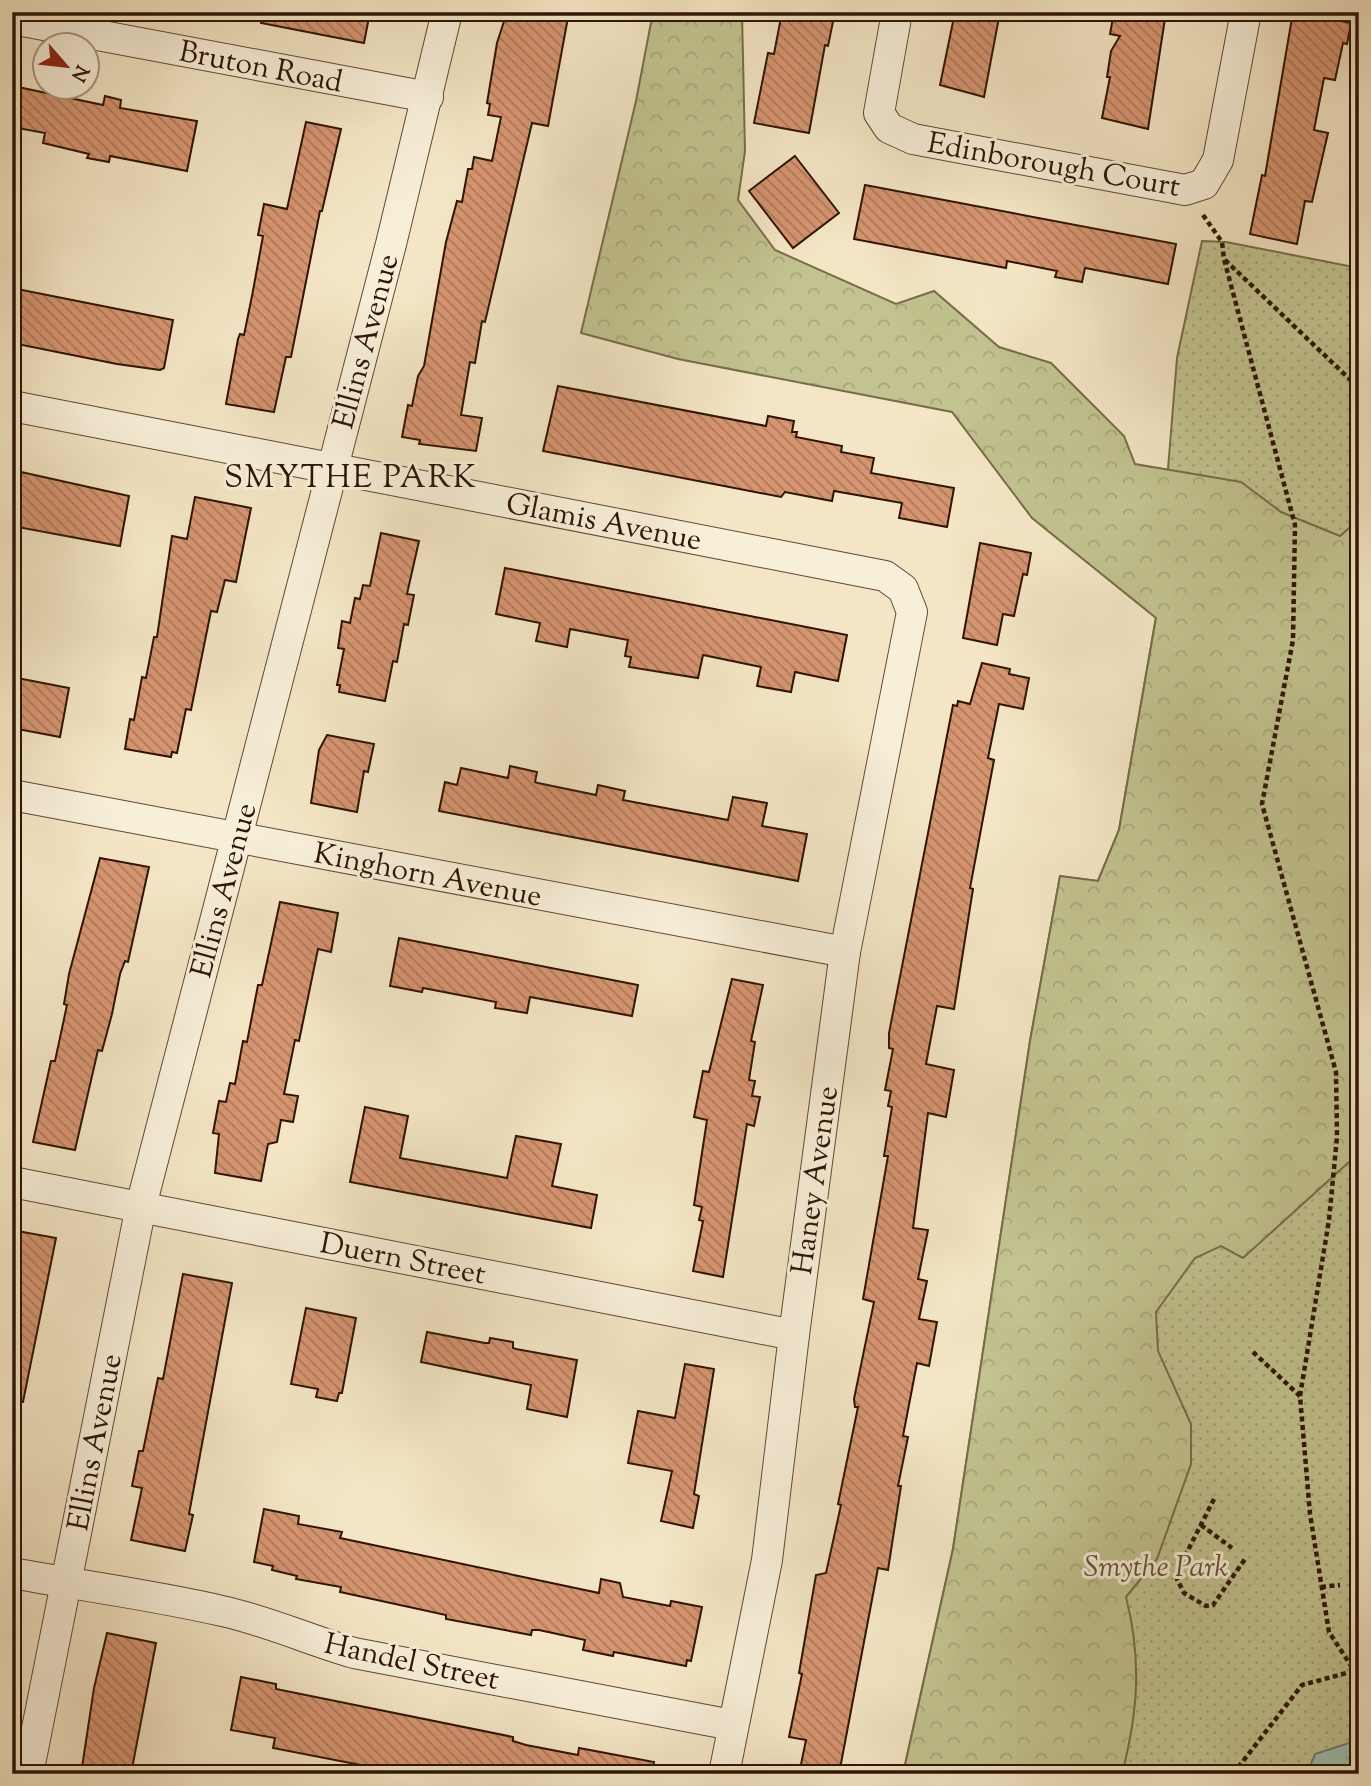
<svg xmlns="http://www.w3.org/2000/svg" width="1371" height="1786" viewBox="0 0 1371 1786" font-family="'Sorts Mill Goudy',serif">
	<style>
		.grass { fill: url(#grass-dots); stroke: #786c4a; stroke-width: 2 }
		.forest { fill: url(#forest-crowns); stroke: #786c4a; stroke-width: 2 }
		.water { fill: url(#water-ripples); stroke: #707b6d; stroke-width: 2 }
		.building { fill: url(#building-back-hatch); stroke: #2e1405; stroke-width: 2 }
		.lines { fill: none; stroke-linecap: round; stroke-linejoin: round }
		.street-casing { stroke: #604835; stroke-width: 32 }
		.path { stroke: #2e1405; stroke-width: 4.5; stroke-dasharray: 5 3.5; stroke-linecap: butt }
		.street { stroke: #f8efd9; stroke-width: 30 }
		.labels { text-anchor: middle; stroke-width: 6; stroke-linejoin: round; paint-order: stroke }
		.street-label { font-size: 30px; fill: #2e1405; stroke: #f8efd9 }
		.park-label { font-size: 30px; font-style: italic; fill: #625136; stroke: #f8efd9 }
		.neighbourhood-label { font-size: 32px; letter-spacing: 2px; fill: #2e1405; stroke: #f8efd9 }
	</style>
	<defs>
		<pattern id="grass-dots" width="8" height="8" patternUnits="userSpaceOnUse" patternTransform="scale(1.75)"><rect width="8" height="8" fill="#c2c390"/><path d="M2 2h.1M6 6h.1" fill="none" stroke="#a7a77b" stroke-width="1.8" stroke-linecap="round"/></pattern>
		<pattern id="forest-crowns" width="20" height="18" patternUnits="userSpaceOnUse" patternTransform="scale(1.75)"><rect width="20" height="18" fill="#c2c390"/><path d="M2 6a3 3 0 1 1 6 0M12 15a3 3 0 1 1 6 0" fill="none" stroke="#a7a77b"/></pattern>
		<pattern id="water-ripples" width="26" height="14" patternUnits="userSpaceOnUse" patternTransform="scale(1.75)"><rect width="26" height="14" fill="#9cc0b2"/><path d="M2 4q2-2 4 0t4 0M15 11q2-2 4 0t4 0" fill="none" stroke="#87a498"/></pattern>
		<pattern id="building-back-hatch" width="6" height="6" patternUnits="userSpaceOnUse" patternTransform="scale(1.75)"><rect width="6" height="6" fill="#d69571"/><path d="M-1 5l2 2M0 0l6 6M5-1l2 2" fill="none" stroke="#ae785b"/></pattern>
	</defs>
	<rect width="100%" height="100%" fill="#f4e6c5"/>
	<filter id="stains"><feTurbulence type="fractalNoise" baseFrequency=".00286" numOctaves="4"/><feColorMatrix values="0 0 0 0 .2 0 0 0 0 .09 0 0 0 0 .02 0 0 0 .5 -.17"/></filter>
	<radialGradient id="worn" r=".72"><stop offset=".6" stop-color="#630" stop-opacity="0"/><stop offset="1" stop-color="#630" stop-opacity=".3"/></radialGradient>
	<polygon class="grass" points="1202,241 1226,242 1359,268 1359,1774 903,1774 953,1549 1030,1041 1060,876 1098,881 1119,830 1156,617 1177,358"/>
	<path class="forest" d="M653,12H742L745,151L738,200L775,250L896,304L934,291L999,347L1051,363L1124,436L1135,464L1241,482L1281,512L1340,536L1359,519V1153L1243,1258L1221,1246L1195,1258L1156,1312L1158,1351L1191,1424V1464L1157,1559L1126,1597C1142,1660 1138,1712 1122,1774H903L953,1549L1030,1041L1060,876L1098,881L1119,830L1156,618L1032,518L952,412L678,359L581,333L636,101Z"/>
	<polygon class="water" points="1355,1741 1359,1743 1359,1774 1307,1774 1315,1754"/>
	<g class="building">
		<polygon points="262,12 370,12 364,43 261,23"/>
		<polygon points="507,12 569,12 548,126 532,123 485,322 482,321 475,363 470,362 461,415 482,418 476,451 419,444 420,440 402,437 408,405 412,406 418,376 424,366 446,242 457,201 462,202 468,169 472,169 474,157 492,161 501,117 488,115 490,104 487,103 497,43"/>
		<polygon points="782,12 835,12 828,46 825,45 809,133 754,123 768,53 774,54"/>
		<polygon points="955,12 1000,12 984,97 940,85"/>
		<polygon points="1114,12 1166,12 1148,129 1102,118 1110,77 1107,77 1111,51 1120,36 1110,34"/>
		<polygon points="1293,12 1351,23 1347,44 1343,43 1335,80 1324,78 1314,130 1328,133 1312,202 1305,201 1297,244 1250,234 1262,175 1265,176"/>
		<polygon points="18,87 103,105 105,96 121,100 120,108 197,121 187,171 110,156 109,162 87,158 89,154 43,143 45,133 12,127 12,88"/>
		<polygon points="306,122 341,129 322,211 320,211 291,357 286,357 274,412 226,404 238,339 240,334 244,335 252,296 263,236 258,235 264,204 287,209"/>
		<polygon points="795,156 839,213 793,248 749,191"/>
		<polygon points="865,185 1176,244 1168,284 1085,268 1082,282 1055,277 1057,271 1007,261 1006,268 854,239"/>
		<polygon points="12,288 173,320 164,368 160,370 117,364 12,343"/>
		<polygon points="558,386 766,426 768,416 794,421 792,432 797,432 796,437 842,446 841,452 874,458 871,473 954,488 947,527 899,518 902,503 834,491 832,501 785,492 781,497 543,451"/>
		<polygon points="21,472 129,496 120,546 12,526 12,502 17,477 20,477"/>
		<polygon points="195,497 251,508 236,582 225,580 217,612 211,611 191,710 186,709 177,753 172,752 171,757 125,749 130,719 134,720 142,677 146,678 154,637 157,637 172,536 187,539"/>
		<polygon points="381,533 419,541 407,594 414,595 408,625 404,624 397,662 393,661 385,701 339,692 340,685 337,685 344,649 338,648 342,621 350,623 355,598 360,599 363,585 370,586"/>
		<polygon points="980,543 1031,553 1027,575 1023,574 1014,616 1003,614 997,645 963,638"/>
		<polygon points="505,568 847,635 838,681 795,672 791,692 757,686 761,667 703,655 698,678 629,667 631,657 625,656 628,640 570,629 567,647 536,641 540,623 496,614"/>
		<polygon points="982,663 1010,669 1009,674 1029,678 1023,709 999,704 988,758 994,760 970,888 973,889 954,1009 937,1006 926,1064 954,1070 946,1117 928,1113 913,1228 928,1230 918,1279 927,1281 919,1319 937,1322 929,1366 917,1363 903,1436 908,1437 898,1486 901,1486 888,1570 878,1568 839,1774 799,1774 806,1740 789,1737 802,1674 799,1673 816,1575 826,1573 841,1505 838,1504 858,1407 855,1407 854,1399 874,1302 863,1299 888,1156 884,1156 892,1107 888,1106 891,1091 885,1090 893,1049 889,1048 889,1033 953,705 957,706 958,701 970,704"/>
		<polygon points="12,677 69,688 60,737 12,728"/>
		<polygon points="327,735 374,744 368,772 364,771 357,812 311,803 319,750"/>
		<polygon points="510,766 537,772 535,782 538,783 596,795 598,785 625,791 623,800 728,820 733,797 767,803 762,826 807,834 798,881 439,811 445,782 457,785 461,768 508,778"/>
		<polygon points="100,858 149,867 128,962 125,961 120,974 112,1014 102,1051 98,1050 75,1150 33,1142 51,1061 55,1061 67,1005 64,1004 69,974"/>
		<polygon points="280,902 338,913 331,952 318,949 299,1041 295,1040 284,1094 298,1096 293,1122 281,1120 277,1142 268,1144 261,1181 215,1173 219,1134 213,1133 219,1101 226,1102 230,1083 235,1084 243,1041 247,1042 258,985 262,985"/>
		<polygon points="399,938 638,985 632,1016 530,997 527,1013 495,1008 496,1002 423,988 422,992 390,986"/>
		<polygon points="732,979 763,985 751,1041 755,1042 749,1080 755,1081 752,1096 760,1097 754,1126 747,1124 723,1277 693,1271 703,1221 699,1220 702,1207 694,1205 707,1120 694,1117 703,1071 709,1072"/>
		<polygon points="365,1107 408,1116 400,1158 465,1170 507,1178 516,1136 561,1144 552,1186 597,1195 591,1228 350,1182"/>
		<polygon points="12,1230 56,1238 23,1402 12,1401"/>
		<polygon points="183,1274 232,1283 189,1514 193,1515 185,1551 131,1540 142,1488 132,1486 139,1451 143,1451 158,1378 163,1379"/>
		<polygon points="306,1308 356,1318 342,1393 339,1393 337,1401 316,1397 318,1389 291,1384"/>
		<polygon points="427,1332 485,1343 489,1343 490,1338 513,1342 513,1348 516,1349 577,1360 567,1417 527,1409 531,1385 421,1362"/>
		<polygon points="685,1364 714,1369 694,1494 699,1496 693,1528 661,1521 672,1471 628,1463 638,1411 675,1418"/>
		<polygon points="264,1509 299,1516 298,1524 342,1532 340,1538 599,1593 601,1579 620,1583 623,1597 670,1606 671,1601 702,1607 691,1661 687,1660 686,1666 614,1652 613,1656 583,1650 585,1640 539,1630 532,1630 531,1635 446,1619 446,1615 340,1592 341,1587 296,1579 297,1576 272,1570 273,1566 254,1562"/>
		<polygon points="107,1633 156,1643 131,1774 81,1774 94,1688"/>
		<polygon points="241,1677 276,1684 276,1689 513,1737 513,1741 526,1745 578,1755 579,1748 654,1762 653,1774 407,1774 273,1748 275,1738 231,1730"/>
	</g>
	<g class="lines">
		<defs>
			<g id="street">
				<polyline points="897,12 879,113 889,128 913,139 1185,190 1204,184 1218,160 1246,12"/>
				<polyline points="12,19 428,97"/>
				<polyline points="12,406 885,576 903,589 912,612 845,952 794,1335 767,1560 724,1774"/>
				<polyline points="12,795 845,952"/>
				<polyline points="12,1182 794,1335"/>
				<path d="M12,1573C82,1586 153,1595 222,1611C268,1621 309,1640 354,1653L732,1725"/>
				<polyline points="28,1774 141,1206 391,244 447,12"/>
			</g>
		</defs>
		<use href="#street" class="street-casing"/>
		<g class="path">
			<polyline points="1203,215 1222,242 1224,259 1295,525 1293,640 1262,804 1336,1072 1337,1137 1329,1220 1300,1396"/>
			<polyline points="1225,260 1359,388"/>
			<polyline points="1253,1352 1300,1396 1310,1514 1329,1632 1359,1678"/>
			<polyline points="1214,1499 1181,1564 1177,1579 1184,1593 1206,1606 1213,1605 1245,1559"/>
			<polyline points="1201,1525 1232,1548"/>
			<polyline points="1321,1587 1340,1585"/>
			<polyline points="1233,1774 1302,1685 1354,1671"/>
		</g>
		<use href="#street" class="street"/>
	</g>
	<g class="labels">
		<g class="street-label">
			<text transform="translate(261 66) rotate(11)" y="10">Bruton Road</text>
			<text transform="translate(1054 164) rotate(10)" y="10">Edinborough Court</text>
			<text transform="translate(365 341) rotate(-75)" y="10">Ellins Avenue</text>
			<text transform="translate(604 521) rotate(11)" y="10">Glamis Avenue</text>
			<text transform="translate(428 874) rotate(11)" y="10">Kinghorn Avenue</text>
			<text transform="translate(223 890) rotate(-75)" y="10">Ellins Avenue</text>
			<text transform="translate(814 1180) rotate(-82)" y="10">Haney Avenue</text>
			<text transform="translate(403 1258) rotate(11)" y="10">Duern Street</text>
			<text transform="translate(94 1442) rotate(-79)" y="10">Ellins Avenue</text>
			<text transform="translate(412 1661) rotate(12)" y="10">Handel Street</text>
		</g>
		<g class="park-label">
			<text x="1156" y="1576">Smythe Park</text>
		</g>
		<g class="neighbourhood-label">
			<text x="351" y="487">SMYTHE PARK</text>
		</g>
	</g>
	<rect width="1371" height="1786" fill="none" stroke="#f4e6c5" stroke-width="42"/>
	<rect x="14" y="14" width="1343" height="1758" fill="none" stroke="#2e1405" stroke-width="3.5"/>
	<rect x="21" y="21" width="1329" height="1744" fill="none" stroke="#2e1405" stroke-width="2"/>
	<g transform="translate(66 66) rotate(118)"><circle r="33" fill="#f8efd9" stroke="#a79784" stroke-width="2"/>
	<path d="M0-5L12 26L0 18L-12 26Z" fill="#8f2418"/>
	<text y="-10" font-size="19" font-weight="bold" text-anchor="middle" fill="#2e1405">N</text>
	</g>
	<rect width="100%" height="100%" filter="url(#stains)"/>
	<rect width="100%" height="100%" fill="url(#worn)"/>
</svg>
